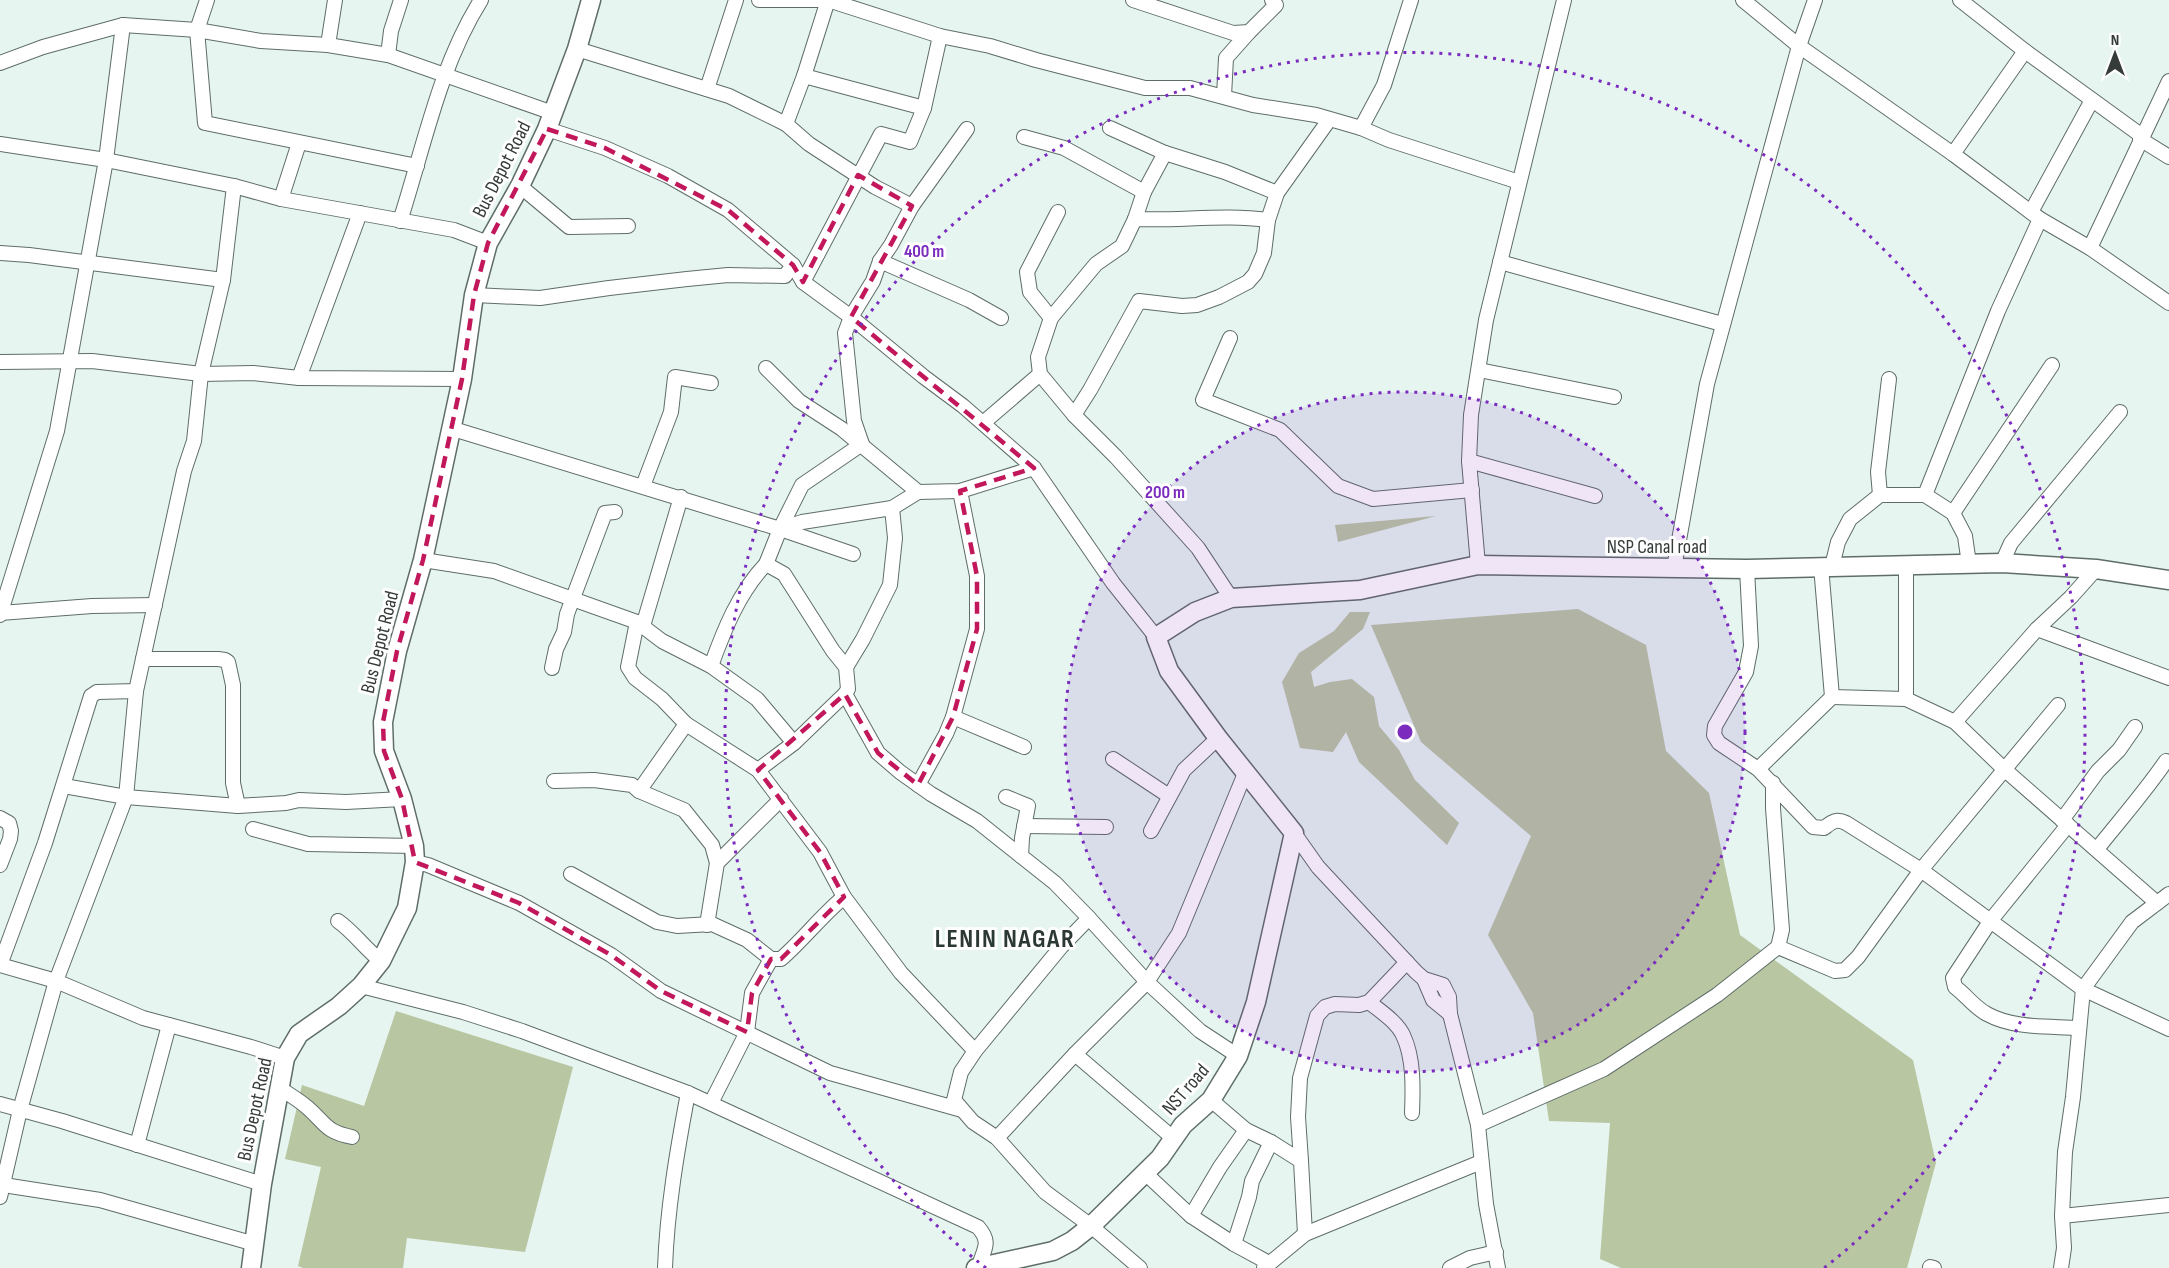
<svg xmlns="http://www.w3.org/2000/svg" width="2169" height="1268" viewBox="0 0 2169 1268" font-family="'Sofia Sans Condensed',sans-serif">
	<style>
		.green { fill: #b9c6a2 }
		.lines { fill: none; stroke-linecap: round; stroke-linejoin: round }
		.street-casing { stroke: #5f6d68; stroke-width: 16 }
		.secondary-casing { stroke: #5f6d68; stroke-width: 21 }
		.street { stroke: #fff; stroke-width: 14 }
		.secondary { stroke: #fff; stroke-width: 18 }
		.marked { fill: none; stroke: #c2185b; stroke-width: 4.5; stroke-dasharray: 12 8; stroke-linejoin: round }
		.ring { fill: none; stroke: #7b2cbf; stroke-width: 3; stroke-dasharray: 3 6 }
		.labels { text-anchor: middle; stroke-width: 6; stroke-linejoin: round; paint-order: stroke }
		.street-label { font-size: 20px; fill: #353b39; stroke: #fefefe }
		.district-label { font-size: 26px; font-weight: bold; letter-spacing: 1.5px; fill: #2b3834; stroke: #fefefe }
		.centre { fill: #7b2cbf; stroke: #fefefe; stroke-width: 3 }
		.ring-label { font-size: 18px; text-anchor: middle; font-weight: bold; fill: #7b2cbf; stroke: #fefefe; stroke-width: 6; stroke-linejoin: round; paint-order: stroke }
	</style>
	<rect width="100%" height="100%" fill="#e6f5f0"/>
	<g class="green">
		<polygon points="1436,516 1338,542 1335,525"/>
		<polygon points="1578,609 1646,645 1666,751 1709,793 1740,935 1913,1060 1936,1163 1907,1268 1621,1268 1600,1259 1610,1123 1549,1121 1533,1013 1488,935 1531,836 1421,742 1371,625"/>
		<polygon points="1350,612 1370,612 1363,629 1311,672 1314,687 1330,682 1352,679 1374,697 1379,726 1399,750 1415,780 1459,823 1447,845 1359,762 1346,732 1333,752 1300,748 1282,682 1299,653 1334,631"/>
		<polygon points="396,1011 573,1067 525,1252 407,1238 403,1268 303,1268 298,1266 321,1167 285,1159 302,1085 364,1106"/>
	</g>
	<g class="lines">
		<defs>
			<g id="street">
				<polyline points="207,0 197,30 205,123 417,166"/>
				<polyline points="759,0 828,0 940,36 990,46 1036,60 1145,88 1190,88 1253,105 1316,115 1361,128 1389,140 1519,182"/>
				<polyline points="1133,0 1233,33 1249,32 1276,5 1272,0"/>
				<polyline points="1743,0 1799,46 1815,0"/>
				<polyline points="1960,0 2025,51 2142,136"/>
				<polyline points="328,45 335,0"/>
				<polyline points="577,49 729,96 786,124 809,144 875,187 912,206"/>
				<polyline points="388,55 391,31 401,0"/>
				<polyline points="0,63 43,47 123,25 197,30 261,41 328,45 388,55 553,113"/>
				<polyline points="804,76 924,108"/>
				<polyline points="707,89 736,0"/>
				<polyline points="1224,96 1226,58 1249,32"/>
				<polyline points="786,124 804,76 828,0"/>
				<polyline points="1110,128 1165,153 1225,172 1277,193"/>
				<polyline points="1361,128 1384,85 1411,0"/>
				<polyline points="547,129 605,148 668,176 728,210 793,265 803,282 851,317 924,377 963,406 1034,468 1113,583 1156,637"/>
				<polyline points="1024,137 1064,148 1144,192 1165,153"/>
				<polyline points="2140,139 2169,157"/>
				<polyline points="0,144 106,160 234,186 281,199 454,230 488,243"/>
				<polyline points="1953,154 2025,51"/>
				<polyline points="520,186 569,227 628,226"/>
				<polyline points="281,199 299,143"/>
				<polyline points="1058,212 1027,272 1030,292 1051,318 1038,357 1040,374 1074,415 1116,457 1198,548 1231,598"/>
				<polyline points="2031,212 2092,100"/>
				<path d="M1135,219C1180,221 1224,214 1268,220"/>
				<path d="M400,221C424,147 439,67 481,0"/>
				<polyline points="2090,248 2169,303"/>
				<polyline points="0,253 29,255 223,280"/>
				<polyline points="880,261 969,300 1001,318"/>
				<polyline points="1500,262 1722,324"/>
				<polyline points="803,282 881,134 910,142 924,108 940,36"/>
				<polyline points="474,295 540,298 609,288 687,279 728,275 785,276 793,265"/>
				<polyline points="1051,318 1096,264 1122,246 1135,219 1144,192"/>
				<polyline points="1230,338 1203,400 1280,430 1338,486 1373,499 1472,490"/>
				<polyline points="0,362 92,361 201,374 253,373 299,378 462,379"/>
				<polyline points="766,368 799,401 842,429 918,492"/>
				<polyline points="1479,370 1614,397"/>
				<polyline points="299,378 360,213"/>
				<polyline points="1074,415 1090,390 1139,301 1182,306 1197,305 1219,297 1248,282 1255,274 1264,253 1268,220 1277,193 1329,120"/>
				<polyline points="983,423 1040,374"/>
				<polyline points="450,428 780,529 802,522 892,508 918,492 960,491 1034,468"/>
				<polyline points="1469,461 1595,496"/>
				<polyline points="643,486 671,412 675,377 711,383"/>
				<polyline points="1880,495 1878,472 1889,379"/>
				<polyline points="1925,495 1998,311 2040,219"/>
				<polyline points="1953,513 2052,365"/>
				<polyline points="780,529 853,554"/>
				<polyline points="423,560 494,571 637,622 662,641 711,666 757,699 794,743"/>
				<polyline points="2002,563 2011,543 2120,412"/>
				<polyline points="1478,565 1469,461 1471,415 1486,320 1564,0"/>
				<polyline points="1906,565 1906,699 1955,722 2004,769 2157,903"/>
				<polyline points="1832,566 1838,542 1850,519 1880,495 1925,495 1953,513 1965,536 1969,564"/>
				<polyline points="1674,568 1707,384 1799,46 1953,154 2040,219 2090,248 2169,81"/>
				<path d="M1747,569L1751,646L1746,672L1715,726L1714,735L1719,743L1758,769L1813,827L1824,828C1832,822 1836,818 1846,823L1921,870L2083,989L2169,1029"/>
				<polyline points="0,613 92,606 155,605"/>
				<polyline points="0,615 57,431 106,160 123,25"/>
				<polyline points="637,622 628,667 635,678 662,699 686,724 758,770 820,852 844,897 901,973 975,1051"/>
				<polyline points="643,626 681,497"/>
				<polyline points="2037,629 2169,678"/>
				<polyline points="143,659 218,659 225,660 228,662 233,685 233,783 238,806"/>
				<path d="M711,666C724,630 739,592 766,564"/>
				<polyline points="846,667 863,639 890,585 895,538 892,508"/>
				<polyline points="552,668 556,649 564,632 567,614 605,513 615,512"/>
				<polyline points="845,694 878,753 900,772 931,794 977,821 1021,856 1055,883 1089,918 1061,947 975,1051 961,1072 954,1100 973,1122 997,1138 1045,1192 1091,1226 1140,1268"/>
				<polyline points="1832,697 1906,699"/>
				<polyline points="953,717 1024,747"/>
				<polyline points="1955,722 2037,629 2071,597 2096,569"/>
				<polyline points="1113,759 1169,796"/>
				<polyline points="1758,769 1832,697 1821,566"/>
				<polyline points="758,770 794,743 845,694 848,689 846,667 833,651 784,574 766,564 780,529 802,485 862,444 854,421 845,333 851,317 873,281 880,261 891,245 912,206 967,129"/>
				<polyline points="554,781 594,780 632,785 639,791 684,810 712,845 717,863"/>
				<polyline points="918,785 946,734 953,717 977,629 977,576 960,491"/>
				<polyline points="64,786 126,797 238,806 286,803 299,800 346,802 402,799"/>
				<polyline points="639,791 686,724"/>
				<polyline points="1006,797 1028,806 1022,838 1021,856"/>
				<polyline points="0,818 9,823 11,831 10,839 0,865"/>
				<polyline points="2062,820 2098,771 2119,750 2135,727"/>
				<path d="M2068,825L1991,920L1953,978L1955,987C1966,995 1975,1008 1987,1014C2014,1029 2050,1026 2079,1028"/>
				<polyline points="1024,826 1106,827"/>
				<polyline points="253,829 308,844 414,846"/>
				<polyline points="1151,831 1184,770 1218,738"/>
				<polyline points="1294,833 1318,867 1416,972 1424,979 1443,985 1449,997 1450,1014 1478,1125 1486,1204 1498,1268"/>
				<path d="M2097,849C2120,820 2144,793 2166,761"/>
				<polyline points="415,862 428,865 519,903 611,955 661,991 830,1073 962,1110"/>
				<path d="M571,874L657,922L677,926L712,924L747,940L771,959H781C803,940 821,916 844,897"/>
				<polyline points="1089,918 1147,982 1200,1031 1238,1056"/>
				<path d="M338,921C355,933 365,949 381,961"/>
				<polyline points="707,925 717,863 781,799"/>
				<polyline points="1778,947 1835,971 1845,970 1858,957 1921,870 2058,705"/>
				<polyline points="0,965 45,843 91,696 97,692 136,691 184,471 194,441 201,374 223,280 234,186"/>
				<polyline points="0,965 56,981 143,1018 251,1047 285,1058"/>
				<polyline points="1424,979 1433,1000 1450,1014"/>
				<path d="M361,986L463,1012L522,1031L688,1093L978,1227C993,1244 982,1250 979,1268"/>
				<path d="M1369,1002C1380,1011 1396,1021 1403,1035C1414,1058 1413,1088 1412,1113"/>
				<polyline points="1075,1054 1173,1138"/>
				<path d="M279,1088C289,1094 299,1100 308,1108C326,1124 326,1132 352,1137"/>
				<polyline points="1211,1100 1246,1130 1271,1142 1301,1161 1305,1234"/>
				<polyline points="711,1103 747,1032 752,993 771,959"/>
				<polyline points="0,1104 62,1121 262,1184"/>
				<polyline points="1478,1125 1604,1069 1717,995 1778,947 1782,930 1773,808 1773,783"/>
				<polyline points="997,1138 1075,1054 1147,982 1179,933 1246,771"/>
				<polyline points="137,1145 169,1025"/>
				<polyline points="1301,1161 1298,1117 1300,1078 1317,1016 1325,1007 1335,1004 1359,1005 1369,1002 1407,962"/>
				<polyline points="1144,1172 1191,1216 1234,1244 1269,1263"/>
				<polyline points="0,1180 10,1186 100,1200 255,1244"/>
				<polyline points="0,1197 20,1110 56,981 126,797 136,691"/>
				<polyline points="1191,1216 1220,1167 1246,1130"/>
				<polyline points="2062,1216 2169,1205"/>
				<polyline points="1234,1244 1249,1197 1252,1181 1271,1142"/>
				<polyline points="1930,1267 1934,1268"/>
				<path d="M665,1268C667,1210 677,1151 688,1093"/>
				<polyline points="1264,1268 1305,1234 1481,1162"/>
				<polyline points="1450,1268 1470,1258 1496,1252"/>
				<polyline points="2061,1268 2064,1248 2062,1216 2065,1152 2073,1097 2083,989 2132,922 2169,894"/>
			</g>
			<g id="secondary">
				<polyline points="251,1268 262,1184 285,1058 299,1034 339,1006 361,986 381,961 407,908 415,862 414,846 402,799 384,751 383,722 397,651 423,560 462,379 474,295 488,243 520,186 547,129 577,49 591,0"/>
				<polyline points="976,1268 1053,1251 1072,1241 1091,1226 1160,1158 1183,1125 1211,1100 1238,1056 1256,1002 1294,833 1218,738 1169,671 1156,637 1195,612 1231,598 1360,590 1478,565 1747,569 2002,563 2096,569 2169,580"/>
			</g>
		</defs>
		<use href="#street" class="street-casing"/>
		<use href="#secondary" class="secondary-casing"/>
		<use href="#street" class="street"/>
		<use href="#secondary" class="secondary"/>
	</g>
	<path class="marked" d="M547,129L605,148L728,210L793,265L803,282L858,175L912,206L851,317L1034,468L960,491L977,576V629L953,717L918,785L878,753L845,694L758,770L820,852L844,897L781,959H771L752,993L747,1032L661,991L611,955L519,903L415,862L402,799L384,751L383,722L397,651L423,560L462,379L474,295L488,243Z"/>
	<circle cx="1405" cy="732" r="340" fill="#7b2cbf" fill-opacity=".12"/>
	<g class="ring">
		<circle cx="1405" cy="732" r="340"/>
		<path d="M986 1268A680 680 0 1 1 1824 1268"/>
	</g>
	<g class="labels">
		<g class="street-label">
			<text transform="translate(501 169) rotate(-63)" y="7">Bus Depot Road</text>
			<text x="1657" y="553">NSP Canal road</text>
			<text transform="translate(379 642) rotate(-76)" y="7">Bus Depot Road</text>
			<text transform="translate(1185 1089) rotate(-49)" y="7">NST road</text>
			<text transform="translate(254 1109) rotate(-78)" y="7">Bus Depot Road</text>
		</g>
		<g class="district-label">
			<text x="1005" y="947">LENIN NAGAR</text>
		</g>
	</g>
	<circle cx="1405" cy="732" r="9" class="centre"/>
	<g class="ring-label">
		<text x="924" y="257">400 m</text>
		<text x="1165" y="498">200 m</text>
	</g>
	<g transform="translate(2115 54)" stroke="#fefefe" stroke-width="4.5" paint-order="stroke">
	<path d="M0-4.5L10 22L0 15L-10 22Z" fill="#353b39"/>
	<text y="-9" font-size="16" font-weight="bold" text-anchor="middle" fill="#353b39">N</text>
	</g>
</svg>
